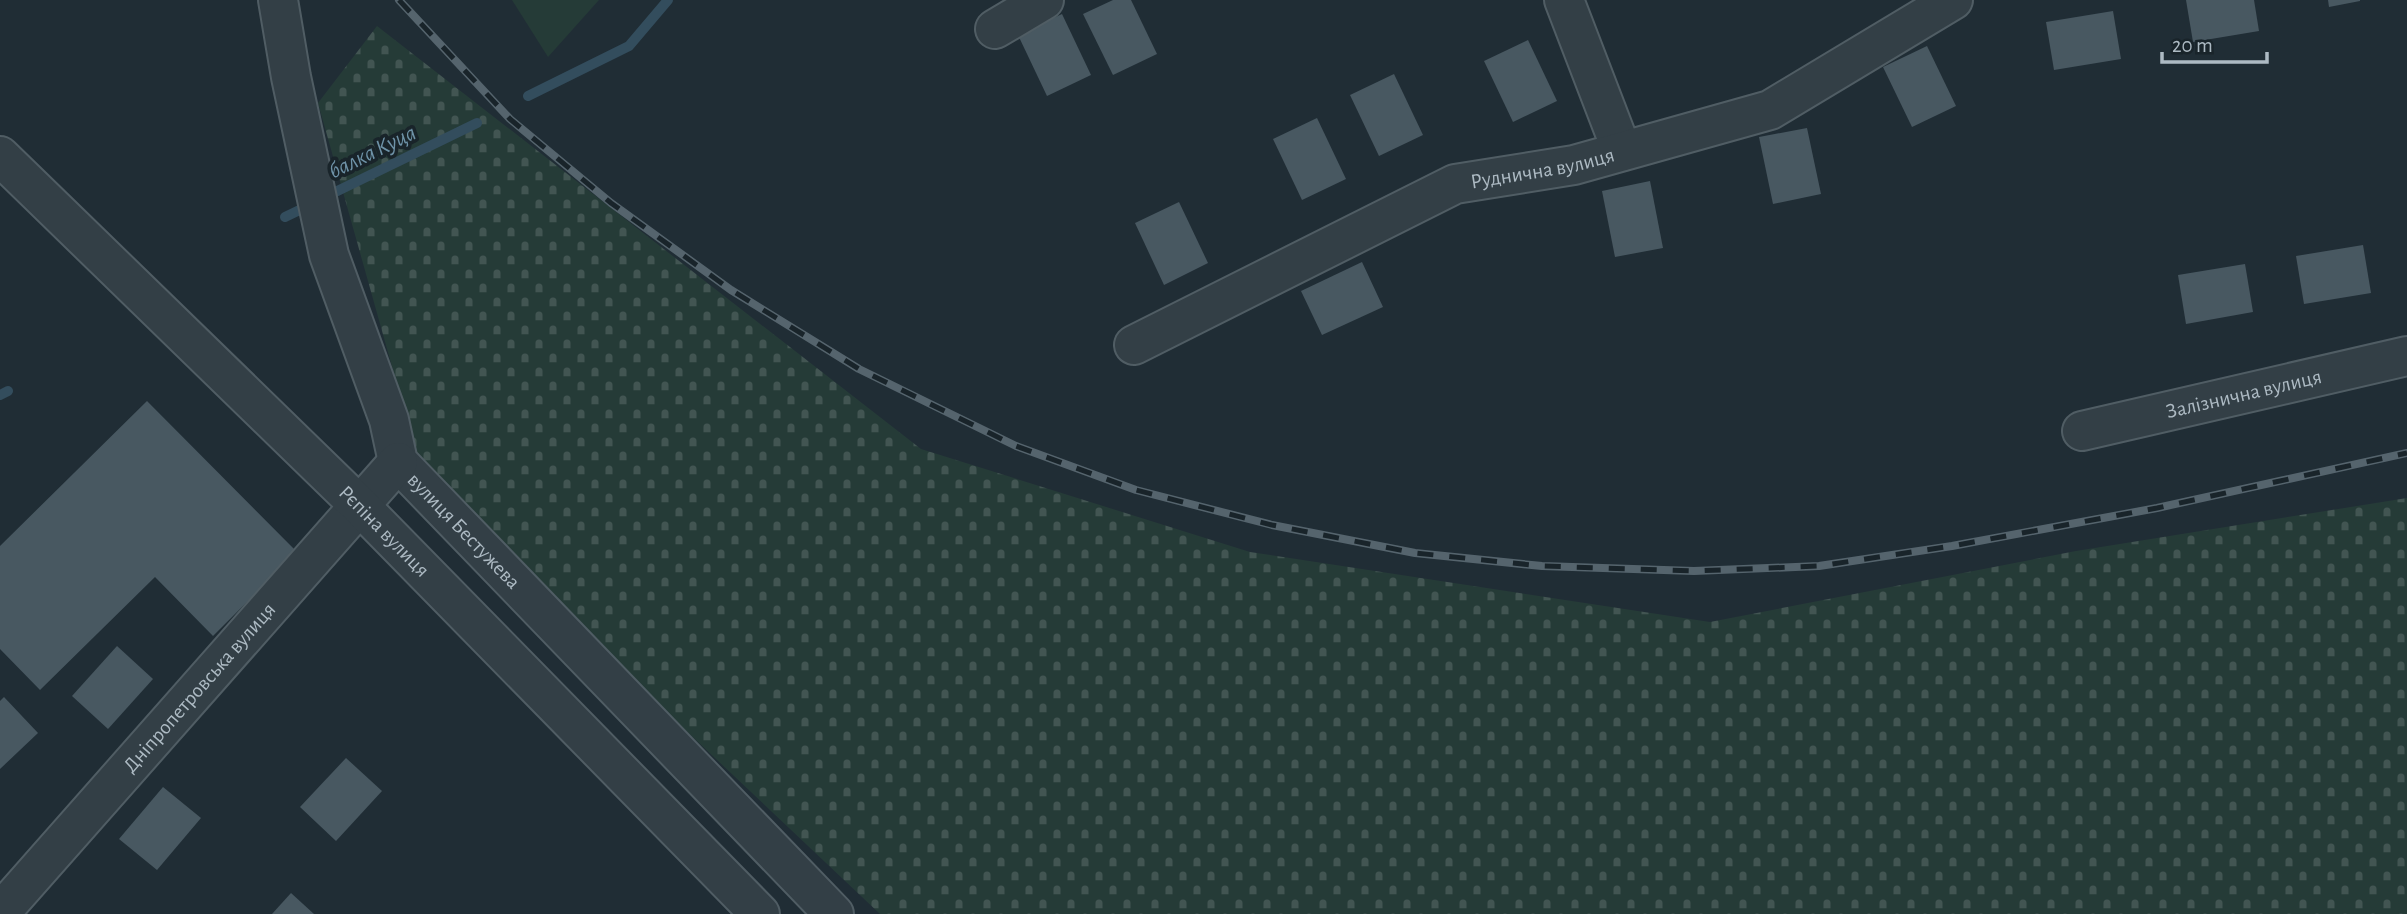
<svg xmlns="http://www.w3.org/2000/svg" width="2407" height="914" viewBox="0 0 2407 914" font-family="'Alegreya Sans',sans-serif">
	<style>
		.cemetery { fill: url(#cemetery-stones) }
		.garden { fill: #253b37 }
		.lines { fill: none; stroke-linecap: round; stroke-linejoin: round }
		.stream { stroke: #334d5d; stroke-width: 10 }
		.building { fill: #485861 }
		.minor-casing { stroke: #505d64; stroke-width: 42 }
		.tertiary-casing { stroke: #505d64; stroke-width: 42 }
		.minor { stroke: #333f46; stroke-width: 38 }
		.tertiary { stroke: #333f46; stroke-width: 38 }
		.rail-casing { stroke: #55646d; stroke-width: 8 }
		.rail { stroke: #19242a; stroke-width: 5; stroke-dasharray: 16; stroke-linecap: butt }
		.labels { text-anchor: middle; stroke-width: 7; stroke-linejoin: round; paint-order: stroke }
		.street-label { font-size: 21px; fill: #adbac3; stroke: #19242a }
		.water-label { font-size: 23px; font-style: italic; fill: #6e92a7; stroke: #19242a }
	</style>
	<defs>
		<pattern id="cemetery-stones" width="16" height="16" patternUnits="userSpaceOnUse" patternTransform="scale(1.75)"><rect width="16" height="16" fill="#253b37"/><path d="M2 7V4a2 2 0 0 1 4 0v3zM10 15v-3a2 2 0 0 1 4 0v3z" fill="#425552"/></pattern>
	</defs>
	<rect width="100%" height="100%" fill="#202d35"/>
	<polygon class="cemetery" points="377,26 921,449 1250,552 1710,622 2076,551 2407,498 2407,914 880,914 425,484 318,103"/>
	<polygon class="garden" points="512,0 599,0 548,57"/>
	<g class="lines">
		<g class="stream">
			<polyline points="528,96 629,46 668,0"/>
			<polyline points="325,197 477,123"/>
			<polyline points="285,217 310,205"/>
			<polyline points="0,395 8,391"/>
		</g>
	</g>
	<g class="building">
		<polygon points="1113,0 1131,0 1157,54 1113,75 1083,14"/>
		<polygon points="2186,0 2254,0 2259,31 2193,42"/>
		<polygon points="2328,0 2360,0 2360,1 2329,7"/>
		<polygon points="2113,11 2121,59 2054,70 2046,22"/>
		<polygon points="1062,14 1091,75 1047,96 1018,35"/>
		<polygon points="1528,40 1557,101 1513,122 1484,61"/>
		<polygon points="1927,46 1956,106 1912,127 1883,67"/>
		<polygon points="1394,74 1423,135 1379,156 1350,95"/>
		<polygon points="1317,118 1346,179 1302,200 1273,139"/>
		<polygon points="1807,128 1821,194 1773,204 1759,137"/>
		<polygon points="1650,181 1663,248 1615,257 1602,191"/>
		<polygon points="1179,202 1208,263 1164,285 1135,223"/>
		<polygon points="2363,245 2371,293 2304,304 2296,256"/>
		<polygon points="1362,262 1383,307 1322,335 1301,291"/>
		<polygon points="2245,264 2253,312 2186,324 2178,275"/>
		<polygon points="147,401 297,552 213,636 155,577 40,690 0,649 0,546"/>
		<polygon points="117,646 153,679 108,729 72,696"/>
		<polygon points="4,697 38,733 0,769 0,701"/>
		<polygon points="346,758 382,791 336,841 300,807"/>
		<polygon points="163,787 201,818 157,870 119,839"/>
		<polygon points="291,893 314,914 272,914"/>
	</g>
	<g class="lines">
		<defs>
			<g id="minor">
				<path id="s1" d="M278,0L291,77L329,255L389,420L398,462L834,914"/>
				<polyline points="1564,0 1622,151"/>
				<polyline points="995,29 1044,0"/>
				<path id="s2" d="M1134,345L1455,184L1574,165L1770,110L1953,0"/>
				<path id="s3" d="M2082,431L2407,356"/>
				<path id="s4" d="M0,913L398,462"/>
			</g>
			<g id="tertiary">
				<path id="s5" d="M0,156L360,506L760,914"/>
			</g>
		</defs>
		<use href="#minor" class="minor-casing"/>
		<use href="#tertiary" class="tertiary-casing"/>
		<use href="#minor" class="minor"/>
		<use href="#tertiary" class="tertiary"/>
		<defs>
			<polyline id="rail" points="399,0 510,119 611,203 731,290 859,369 1016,446 1136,490 1272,525 1415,553 1542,566 1694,571 1819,566 1952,546 2157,508 2407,453"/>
		</defs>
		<use href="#rail" class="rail-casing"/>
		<use href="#rail" class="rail"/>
	</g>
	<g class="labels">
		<g class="street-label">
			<text dy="7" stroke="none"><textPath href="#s2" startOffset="448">Руднична вулиця</textPath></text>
			<text dy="7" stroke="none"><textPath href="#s3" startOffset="166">Залізнична вулиця</textPath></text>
			<text dy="7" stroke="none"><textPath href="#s5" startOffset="537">Рєпіна вулиця</textPath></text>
			<text dy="7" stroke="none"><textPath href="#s1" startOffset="574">вулиця Бестужева</textPath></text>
			<text dy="7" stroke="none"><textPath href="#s4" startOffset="301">Дніпропетровська вулиця</textPath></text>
		</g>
		<g class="water-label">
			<text transform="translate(372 151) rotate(-26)" y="8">балка Куца</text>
		</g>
	</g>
	<path d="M2162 52v10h105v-10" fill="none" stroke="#adbac3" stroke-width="3.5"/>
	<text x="2172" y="52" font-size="21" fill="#adbac3" stroke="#19242a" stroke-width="5" paint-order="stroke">20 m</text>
</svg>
